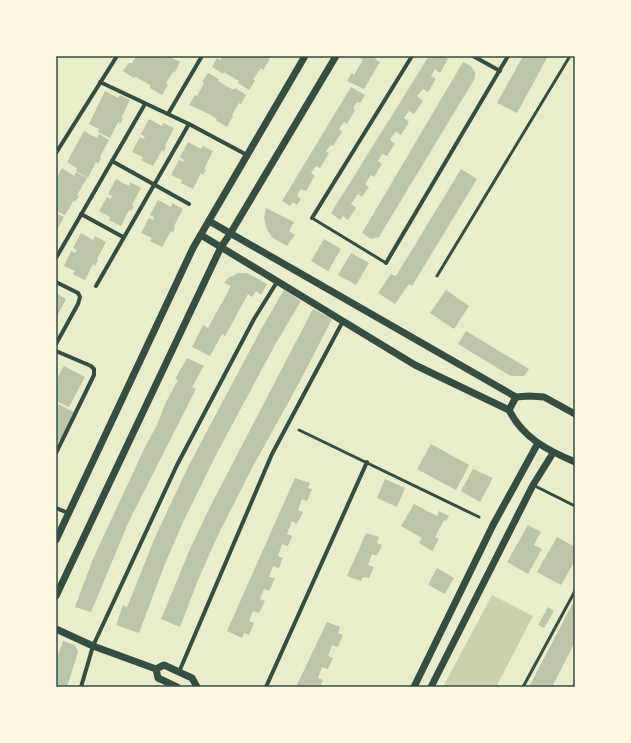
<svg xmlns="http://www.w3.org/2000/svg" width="631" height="743" viewBox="0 0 631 743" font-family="'Work Sans',sans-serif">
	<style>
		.green { fill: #cad2ad }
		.building { fill: #bcc5a7 }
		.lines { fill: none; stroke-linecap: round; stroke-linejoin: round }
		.service { stroke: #344e41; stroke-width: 3 }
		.minor { stroke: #344e41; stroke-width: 4 }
		.tertiary { stroke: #344e41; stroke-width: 7 }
		.neatline { fill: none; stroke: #344e41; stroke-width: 1.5 }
	</style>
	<rect width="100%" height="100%" fill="#e9edc9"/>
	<polygon class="green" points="492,595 533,616 496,687 443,687"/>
	<g class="building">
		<polygon points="136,56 165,56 168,58 170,57 180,62 175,72 173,72 166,83 168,85 162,95 150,88 150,85 136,77 134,78 123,71 129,63 132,63"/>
		<polygon points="223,56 264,56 270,59 263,70 261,68 253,79 255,81 249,90 238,83 239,81 224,72 223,74 212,67 217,58 220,60"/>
		<polygon points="361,56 377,56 375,59 380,62 364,89 347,81 352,73 354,75 363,60 360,58"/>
		<polygon points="429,56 444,56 448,59 440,73 435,69 431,76 436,79 428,92 423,89 417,96 423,101 414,114 409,111 404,118 409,122 401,135 396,132 392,136 390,140 395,144 387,156 382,154 378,161 382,164 374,177 371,175 365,184 369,187 362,197 358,194 351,204 356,208 348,220 343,216 340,220 331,213"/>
		<polygon points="523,56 548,56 517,113 497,103"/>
		<polygon points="463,62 472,67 475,72 475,78 379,237 371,239 362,233"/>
		<polygon points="208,73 219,79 218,81 226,86 234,90 235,88 246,95 241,104 239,103 232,115 233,116 227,127 216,120 217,119 209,114 189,105 195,95 197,96 204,83 202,82"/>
		<polygon points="351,87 365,95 360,103 357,102 353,108 355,110 347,124 344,122 339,129 342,132 333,146 331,145 326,151 329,153 320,168 316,166 311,173 315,176 306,191 301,189 299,192 297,196 301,199 297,205 293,202 290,206 282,201"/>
		<polygon points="105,91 118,98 120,95 130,100 121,118 123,118 120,124 118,122 110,138 98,132 99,129 89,124"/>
		<polygon points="149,119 162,126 163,123 174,128 165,146 166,146 164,152 162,150 153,166 141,160 143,157 132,152 140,137 143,139 145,137 141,134"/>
		<polygon points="84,131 97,138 99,134 109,140 100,157 101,158 98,164 96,162 88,178 76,171 77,168 67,162"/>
		<polygon points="188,142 201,149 203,146 213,151 204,169 206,169 203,175 201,173 193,189 181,183 182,180 171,175 179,160 183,162 184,160 180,157"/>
		<polygon points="62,168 74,176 76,172 87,178 77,195 79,196 75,202 74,200 65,215 56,211 56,179"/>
		<polygon points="461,169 477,179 412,286 409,284 395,304 378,293 391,274 396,276"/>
		<polygon points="116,179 129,186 130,182 141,188 132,205 134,206 131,211 129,210 121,226 109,220 110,217 99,211 107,197 111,199 112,196 108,194"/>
		<polygon points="158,200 171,207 172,203 183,209 174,226 175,227 173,233 171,231 162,247 150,241 152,238 141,233 149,218 153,220 154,217 150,215"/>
		<polygon points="266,208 294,222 289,231 295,235 287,246 273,238 267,230 264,218"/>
		<polygon points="56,213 64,217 56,232"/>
		<polygon points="81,233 93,240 95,236 106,242 97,259 98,260 95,266 93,264 85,280 73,274 75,271 64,266 71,251 75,253 77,250 73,248"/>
		<polygon points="324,239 341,249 328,271 311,261"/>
		<polygon points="351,253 369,263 356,285 338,275"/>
		<polygon points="238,273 247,273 267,284 261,295 256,291 252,297 248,294 225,336 222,334 210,356 192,347 203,325 208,328 231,286 224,283 228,278"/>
		<polygon points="284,290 301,301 276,343 217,453 184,520 164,566 139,633 116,625 123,605 127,607 156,535 188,467 259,333"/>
		<polygon points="446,290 469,306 454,329 430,313"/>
		<polygon points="56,293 66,299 56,318"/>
		<polygon points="313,309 332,319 299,383 251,470 218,535 198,580 180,627 161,619 190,549 211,505"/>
		<polygon points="466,331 529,369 524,376 511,376 458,344"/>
		<polygon points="187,358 204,366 192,387 196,389 129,521 91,612 75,607 93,559 145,447 157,425 166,402 178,380 175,379"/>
		<polygon points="64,366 85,377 69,407 56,401 56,380"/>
		<polygon points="56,403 74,412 58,443 56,442"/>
		<polygon points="431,444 469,465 456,490 417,469"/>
		<polygon points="473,469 493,478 480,502 461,491"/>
		<polygon points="295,478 310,483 308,488 312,489 307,501 302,499 298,510 303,512 297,524 292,521 287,534 292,536 288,546 282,544 278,556 283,558 279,568 273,566 269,577 275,578 269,591 264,589 260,599 265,601 259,613 253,611 249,621 254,623 249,635 244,633 242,638 227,631"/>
		<polygon points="385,479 405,488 397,507 377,498"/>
		<polygon points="414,504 437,516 439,511 449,516 446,521 444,520 435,537 439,539 432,551 419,543 422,538 401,526"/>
		<polygon points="528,525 541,532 534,545 542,549 528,574 507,562"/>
		<polygon points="366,533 379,537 377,543 382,545 377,556 372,554 368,565 374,567 369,578 363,577 361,581 347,576"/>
		<polygon points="557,537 575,547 575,561 561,585 537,572"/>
		<polygon points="437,568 454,578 445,594 428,585"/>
		<polygon points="575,599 575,642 552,687 529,687"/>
		<polygon points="548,607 554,611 544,628 538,625"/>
		<polygon points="327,622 340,627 338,633 343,635 338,647 332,645 328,656 333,658 328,669 322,667 318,678 323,680 320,687 296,687"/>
		<polygon points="63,641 75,645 78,652 67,687 56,687 56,661"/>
	</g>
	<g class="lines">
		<g class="service">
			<polyline points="312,218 386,263"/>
			<polyline points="437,276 570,56"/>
			<polyline points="299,430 479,517"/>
			<polyline points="533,485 575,506"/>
			<polyline points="523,687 575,591"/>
		</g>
		<g class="minor">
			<polyline points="473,56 500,71"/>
			<polyline points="100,82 189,124 247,155"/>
			<polyline points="168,114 202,56"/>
			<polyline points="56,153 117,56"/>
			<polyline points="112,161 189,204"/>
			<polyline points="81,214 123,237"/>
			<polyline points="312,218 412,56"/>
			<polyline points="56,258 145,104"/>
			<polyline points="386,263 508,56"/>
			<polyline points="56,282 78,293 80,297 78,304 56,344"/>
			<polyline points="96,286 189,124"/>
			<polyline points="56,351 91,366 94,369 94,375 56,453"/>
			<polyline points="56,508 68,513"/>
			<polyline points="179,672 272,454 343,321"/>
			<polyline points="81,687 93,646 177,465 254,319 277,282"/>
			<polyline points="266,687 367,462"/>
			<polyline points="574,687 575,685"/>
		</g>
		<g class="tertiary">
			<polyline points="209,221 516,397 529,396 544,397 575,414"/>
			<polyline points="201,235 415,365 509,410"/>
			<path d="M516,397L509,410C523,438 547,450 575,462"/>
			<polyline points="56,540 193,248 305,56"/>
			<polyline points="56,596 221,247 230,234 336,56"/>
			<polyline points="56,629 93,646 156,669"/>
			<polyline points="177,687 158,678 156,669 164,665 192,678 197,687"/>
			<polyline points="414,687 493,525 538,443"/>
			<polyline points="431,687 533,485 553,453"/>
		</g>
	</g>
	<rect width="631" height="743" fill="none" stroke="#fefae0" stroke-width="114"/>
	<rect x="57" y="57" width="517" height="629" class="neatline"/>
</svg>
